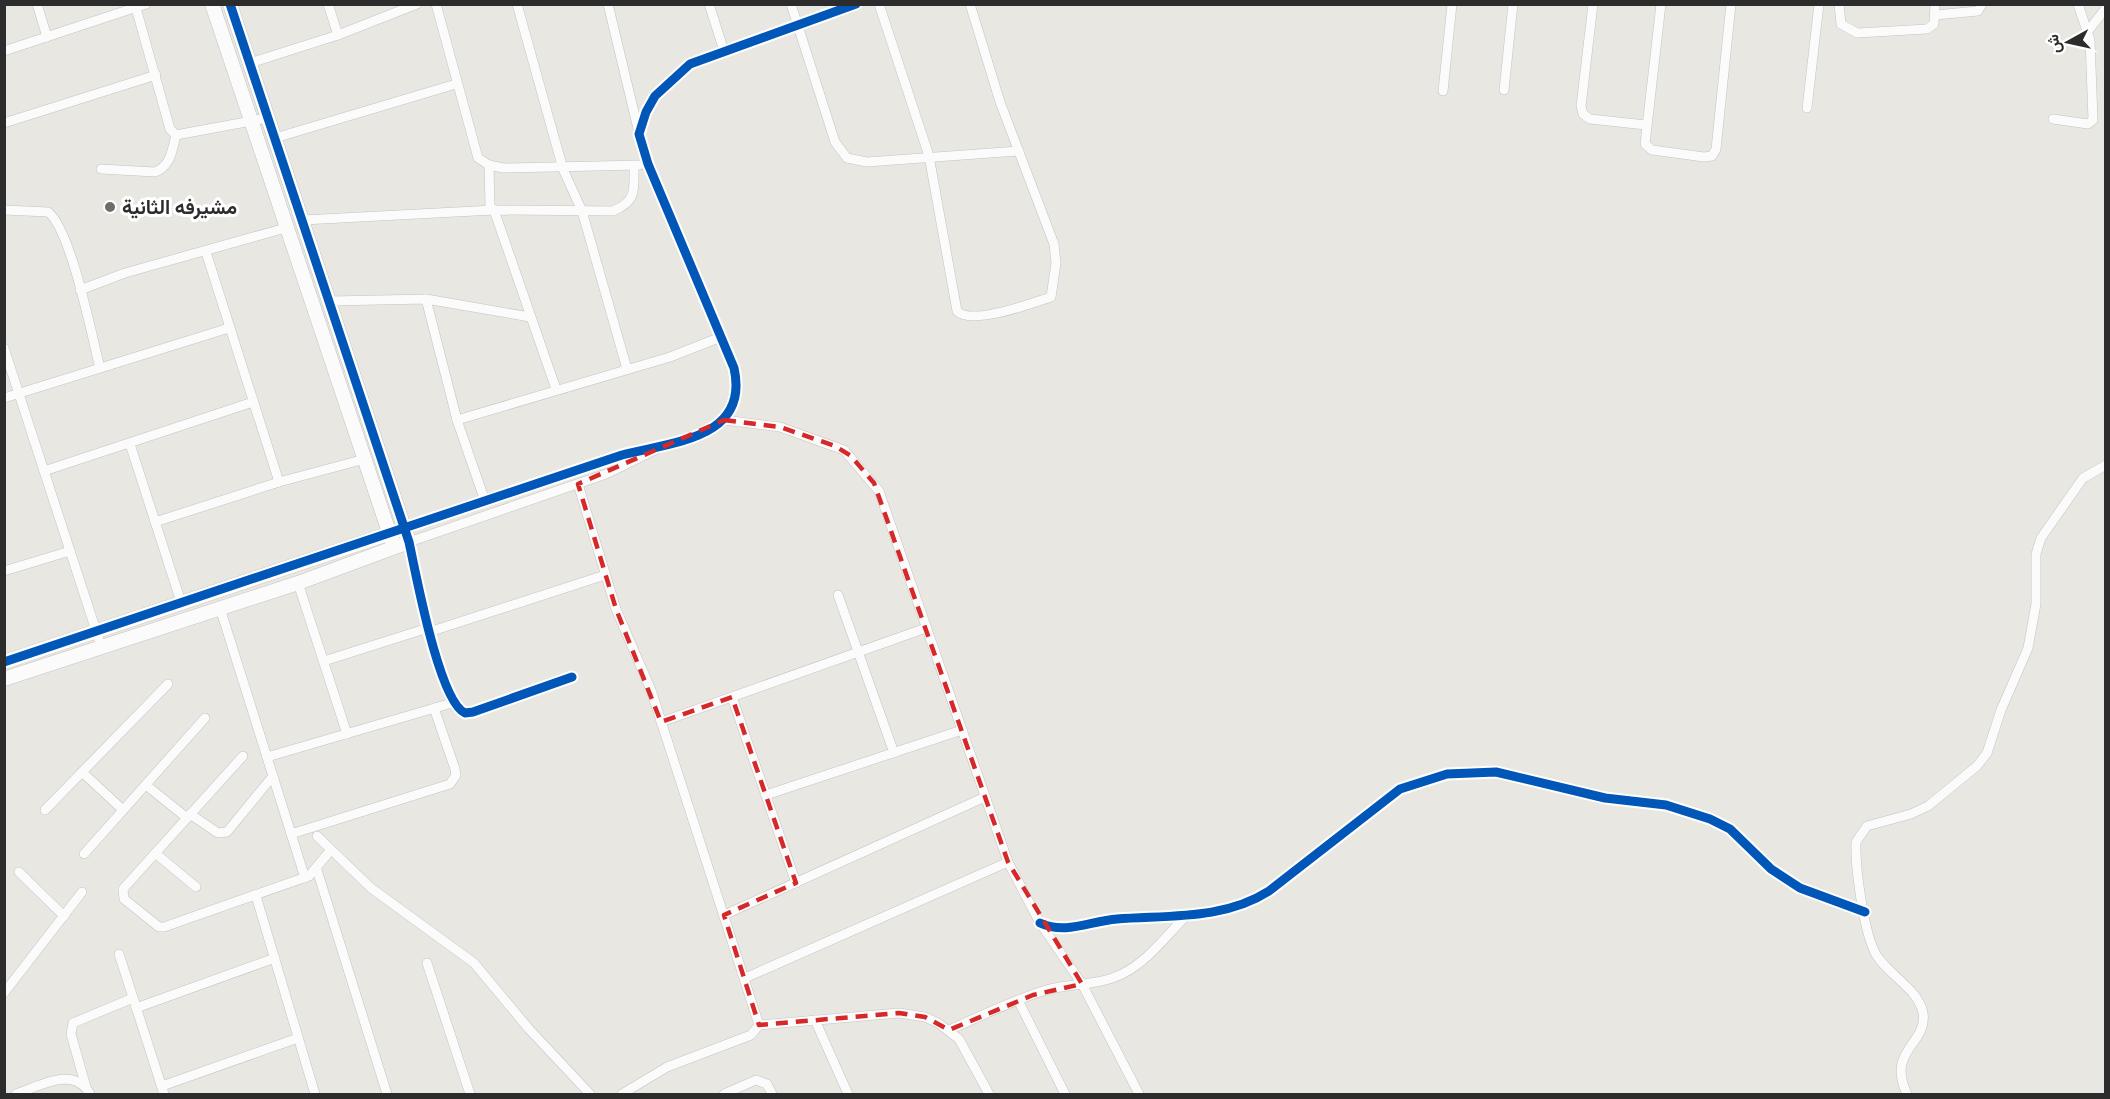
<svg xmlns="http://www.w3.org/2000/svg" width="2110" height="1099" viewBox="0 0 2110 1099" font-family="'Fira Sans',Vazirmatn,sans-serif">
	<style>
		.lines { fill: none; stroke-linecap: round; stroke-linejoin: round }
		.street-casing { stroke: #c3c3c2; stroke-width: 10 }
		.secondary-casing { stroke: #c3c3c2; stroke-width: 15 }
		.street { stroke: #fcfbfb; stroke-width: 9 }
		.secondary { stroke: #fcfbfb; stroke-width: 14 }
		.cycleway-casing { stroke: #fff; stroke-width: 13 }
		.cycleway { stroke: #0057b8; stroke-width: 9 }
		.marked { fill: none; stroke: #d62828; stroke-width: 4.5; stroke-dasharray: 12 8; stroke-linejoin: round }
		.poi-dot { fill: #6e6d6c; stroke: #fff; stroke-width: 2 }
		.labels { text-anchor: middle; stroke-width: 6; stroke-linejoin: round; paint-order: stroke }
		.poi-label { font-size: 20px; font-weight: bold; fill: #2c2c2c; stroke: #fff; text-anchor: start }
	</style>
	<rect width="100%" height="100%" fill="#e9e7e2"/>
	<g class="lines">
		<defs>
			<g id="street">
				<polyline points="37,4 47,37"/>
				<polyline points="328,4 338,35"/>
				<polyline points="436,4 478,158 489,165 503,168 640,165"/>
				<polyline points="517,4 563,169 582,211 627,369"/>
				<polyline points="608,4 639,133"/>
				<polyline points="709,4 724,51"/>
				<polyline points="791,4 835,142 847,158 867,162 1019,151"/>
				<path d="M879,4L929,156L957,311C971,326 1033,303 1051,297L1056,263L1054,244L1000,102L970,4"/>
				<polyline points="1593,4 1581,106 1583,114 1590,119 1646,125"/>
				<polyline points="1661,4 1645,144 1652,150 1704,157 1712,156 1716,149 1731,4"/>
				<polyline points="1839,4 1841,24 1857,33 1927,29 1934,24 1935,4"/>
				<polyline points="136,8 170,129 176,135 267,118"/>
				<polyline points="1935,15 1978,11 1982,4"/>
				<polyline points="2088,31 2106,8"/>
				<polyline points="4,51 146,4"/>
				<polyline points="250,63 338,35 417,4"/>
				<polyline points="1504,90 1513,4"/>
				<polyline points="1443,91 1452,4"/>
				<polyline points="1807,108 1819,4"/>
				<polyline points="2053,119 2088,124 2093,120 2090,40 2078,4"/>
				<polyline points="4,123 156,75"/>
				<polyline points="275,138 456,84"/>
				<polyline points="489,165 490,206 494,210 556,389"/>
				<path d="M101,169L155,172C171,166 172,150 176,135"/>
				<path d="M4,210L48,212C71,229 92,337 100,368"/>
				<path d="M303,220L494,210L613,211C637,201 634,190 634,166"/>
				<polyline points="206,252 279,482"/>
				<polyline points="80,290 125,273 289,227"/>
				<polyline points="426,299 457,420 485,501"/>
				<polyline points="331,301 426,299 530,317"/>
				<polyline points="4,348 101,646"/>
				<polyline points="4,398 229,328"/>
				<polyline points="457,420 670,357 721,337"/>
				<polyline points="724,420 780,427 844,450 879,491 1008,862 1040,923 1082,984 1139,1094"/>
				<polyline points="130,444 181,602"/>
				<polyline points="44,471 253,402"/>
				<polyline points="578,484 616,609 651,690 759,1025 751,1035 667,1067 622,1094"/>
				<polyline points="155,522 279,482 365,459"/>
				<path d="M405,528C477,504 549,478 621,455C651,446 702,443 724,420C738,405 738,387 734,368L648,164L639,134L646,112L655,96L690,64L856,4"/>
				<polyline points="4,571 70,551"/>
				<polyline points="298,583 347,734"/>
				<polyline points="838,595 894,753"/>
				<polyline points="220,608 305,878"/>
				<polyline points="429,632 605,575"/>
				<polyline points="324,661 428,628"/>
				<path d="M572,677L473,712C463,713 458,711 452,703L428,628L409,542L606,474L655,450"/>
				<polyline points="732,697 796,883"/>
				<polyline points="661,722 926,628"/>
				<polyline points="243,756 123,889 124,899 159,927 164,927 309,876 330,851"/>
				<polyline points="267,757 452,703"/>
				<polyline points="82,772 123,810"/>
				<polyline points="146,785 187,818"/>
				<polyline points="766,795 962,730"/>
				<polyline points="45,810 168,684"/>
				<polyline points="190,814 218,833 227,832 273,776"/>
				<polyline points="291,834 450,784 456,775 455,769 434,708"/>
				<polyline points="317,836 371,888 474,963 529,1029 590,1094"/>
				<polyline points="155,853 196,887"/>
				<polyline points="84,854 205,718"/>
				<polyline points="317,870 387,1094"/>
				<polyline points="19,872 64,916"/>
				<polyline points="256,896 315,1094"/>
				<polyline points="724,915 985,797"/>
				<path d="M1040,923C1066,935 1090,921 1117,919C1168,915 1224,920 1269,891L1400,789L1447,774L1496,772L1605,798L1666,805L1710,819L1730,829L1771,869L1800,888L1865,912"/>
				<polyline points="119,954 164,1094"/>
				<polyline points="427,963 470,1094"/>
				<polyline points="745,978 1008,862"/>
				<polyline points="4,993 82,892"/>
				<polyline points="1018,1000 1065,1094"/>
				<polyline points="136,1008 275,958"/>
				<polyline points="815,1020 848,1094"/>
				<polyline points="759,1025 899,1013 925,1017 938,1023 959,1039 989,1094"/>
				<path d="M949,1030C981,1016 1013,1000 1046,990C1071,983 1098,986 1122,974C1147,962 1167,935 1186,916"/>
				<polyline points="162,1086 298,1038"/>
				<polyline points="86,1087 71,1034 73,1023 133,998"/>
				<path d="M16,1094C40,1086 74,1065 90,1094"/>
				<polyline points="724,1094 756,1080 767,1084 772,1094"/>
				<path d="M1907,1094C1886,1050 1928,1044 1923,1013C1919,990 1889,975 1877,956C1864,936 1855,867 1856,842L1867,826L1911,814L1928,806L1977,766L1987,753L2001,710L2028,648L2036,604V554L2041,538L2083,478L2106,465"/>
			</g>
			<g id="secondary">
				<polyline points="212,4 394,547"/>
				<polyline points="4,662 397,531"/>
				<polyline points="4,679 298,583 409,542 230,4"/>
			</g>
		</defs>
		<use href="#street" class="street-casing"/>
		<use href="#secondary" class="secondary-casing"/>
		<use href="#street" class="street"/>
		<use href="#secondary" class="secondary"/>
		<defs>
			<g id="cycleway">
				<path d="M230,4L409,542C416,574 439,701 465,713L473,712L572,677"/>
				<path d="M4,662L622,455C671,442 750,439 734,368L648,164L639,134L646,112L655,96L690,64L856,4"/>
				<path d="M1040,923C1066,935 1090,921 1117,919C1168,915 1224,920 1269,891L1400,789L1447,774L1496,772L1605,798L1666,805L1710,819L1730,829L1771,869L1800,888L1865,912"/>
			</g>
		</defs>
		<use href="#cycleway" class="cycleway-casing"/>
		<use href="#cycleway" class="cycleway"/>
	</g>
	<path class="marked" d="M724,420L780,427L835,446L851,456L874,483L1008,862L1082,984L1033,995L949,1030L925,1017L899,1013L759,1025L724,915L796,883L732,697L661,722L616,609L578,484Z"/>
	<circle class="poi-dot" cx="110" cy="207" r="6"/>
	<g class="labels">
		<g class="poi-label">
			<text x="122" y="214">مشيرفه الثانية</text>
		</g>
	</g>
	<rect width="2110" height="1099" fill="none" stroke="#2c2c2c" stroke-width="12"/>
	<g transform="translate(2068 42) rotate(262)" stroke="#ffffff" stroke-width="4.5" paint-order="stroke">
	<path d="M0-4.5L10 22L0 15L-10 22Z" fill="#2c2c2c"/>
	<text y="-9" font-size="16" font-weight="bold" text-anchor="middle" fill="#2c2c2c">ش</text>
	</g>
</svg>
